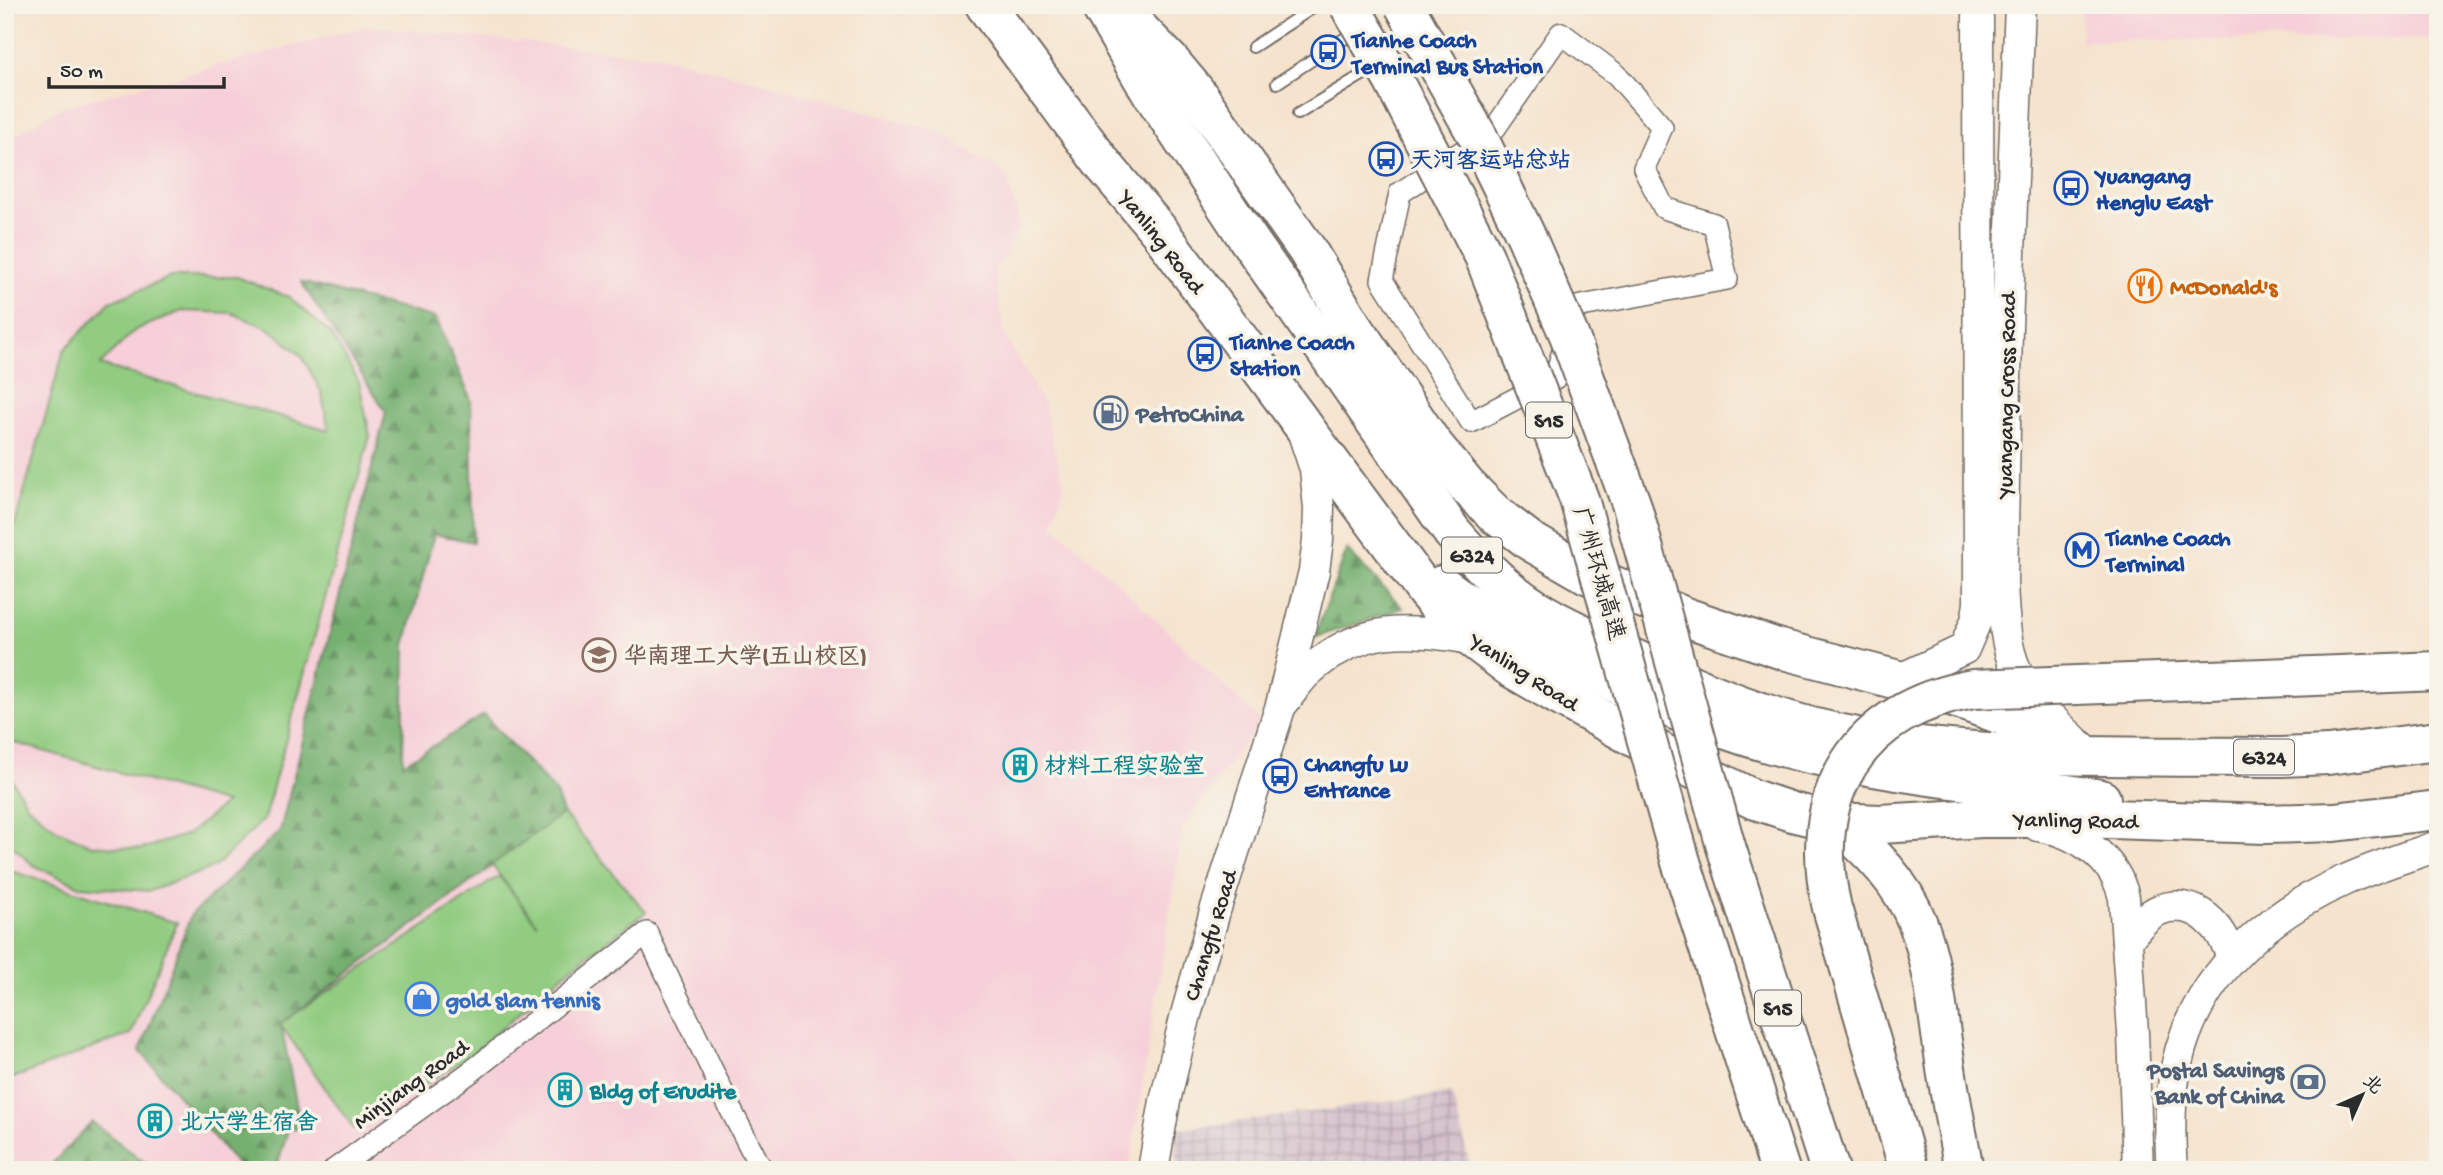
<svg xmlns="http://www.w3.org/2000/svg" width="2443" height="1175" viewBox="0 0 2443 1175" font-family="'Gochi Hand','LXGW WenKai TC',sans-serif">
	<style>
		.built { fill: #f6cfd8 }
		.industrial { fill: url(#industrial-grid) }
		.forest { fill: url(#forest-firs); stroke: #506e4d; stroke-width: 2 }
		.green { fill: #92cc81; stroke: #5e7c56; stroke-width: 2; fill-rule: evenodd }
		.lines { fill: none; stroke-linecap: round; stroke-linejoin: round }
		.lane-casing { stroke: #726b64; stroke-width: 14 }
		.street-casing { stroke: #726b64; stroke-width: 24 }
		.secondary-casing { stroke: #726b64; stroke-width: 33 }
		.highway-casing { stroke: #726b64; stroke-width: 42 }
		.lane { stroke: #fff; stroke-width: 10 }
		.street { stroke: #fff; stroke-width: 21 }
		.secondary { stroke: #fff; stroke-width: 30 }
		.highway { stroke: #fff; stroke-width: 38 }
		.highway-bridge-casing { stroke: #726b64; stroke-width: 42; stroke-linecap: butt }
		.highway-bridge { stroke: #fff; stroke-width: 38 }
		.labels { text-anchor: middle; stroke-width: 7; stroke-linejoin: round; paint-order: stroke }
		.shield { fill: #f7f3e8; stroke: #686764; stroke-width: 2 }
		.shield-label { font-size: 21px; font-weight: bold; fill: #2b2b2b }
		.transit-label { font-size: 23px; font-weight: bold; fill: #164399; stroke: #f7f3e8; text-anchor: start }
		.street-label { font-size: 23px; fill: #2b2b2b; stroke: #f7f3e8 }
		.food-label { font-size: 23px; font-weight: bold; fill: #c56008; stroke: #f7f3e8; text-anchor: start }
		.service-label { font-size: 23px; font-weight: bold; fill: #4e5e75; stroke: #f7f3e8; text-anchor: start }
		.education-label { font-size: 23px; font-weight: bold; fill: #785e54; stroke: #f7f3e8; text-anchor: start }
		.culture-label { font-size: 23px; font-weight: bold; fill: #0d838f; stroke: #f7f3e8; text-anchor: start }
		.shop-label { font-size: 23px; font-weight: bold; fill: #366cbe; stroke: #f7f3e8; text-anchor: start }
	</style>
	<defs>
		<pattern id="industrial-grid" width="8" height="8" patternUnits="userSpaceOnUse" patternTransform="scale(1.75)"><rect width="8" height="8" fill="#d1bdca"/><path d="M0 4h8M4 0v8" fill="none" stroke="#aa9aa4"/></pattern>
		<pattern id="forest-firs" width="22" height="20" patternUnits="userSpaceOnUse" patternTransform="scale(1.75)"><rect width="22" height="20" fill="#75b06f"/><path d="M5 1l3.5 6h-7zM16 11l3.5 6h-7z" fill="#608f5b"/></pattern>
	</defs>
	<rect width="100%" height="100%" fill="#f7f3e8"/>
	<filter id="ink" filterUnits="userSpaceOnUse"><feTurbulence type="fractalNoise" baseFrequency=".0143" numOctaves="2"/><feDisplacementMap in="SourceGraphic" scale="14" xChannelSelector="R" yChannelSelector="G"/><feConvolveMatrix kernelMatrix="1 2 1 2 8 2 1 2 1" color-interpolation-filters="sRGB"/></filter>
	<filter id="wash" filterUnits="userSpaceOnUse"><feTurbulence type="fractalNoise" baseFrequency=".00686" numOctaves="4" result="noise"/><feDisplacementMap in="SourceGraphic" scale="28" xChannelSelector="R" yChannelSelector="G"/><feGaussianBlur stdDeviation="1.57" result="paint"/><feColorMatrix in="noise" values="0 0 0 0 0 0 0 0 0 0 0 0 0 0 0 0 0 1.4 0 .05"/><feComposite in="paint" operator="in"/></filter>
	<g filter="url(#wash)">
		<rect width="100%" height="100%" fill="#f5e3cd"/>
		<g class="built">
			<polygon points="2081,5 2438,5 2438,39 2081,41"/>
			<polygon points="368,26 660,56 724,72 937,131 1007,175 1020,229 995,271 1004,333 1044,405 1064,487 1053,525 1123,588 1261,722 1183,827 1129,1170 5,1170 5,141 62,107"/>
		</g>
		<polygon class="industrial" points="1452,1093 1471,1170 1178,1170 1174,1130"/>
		<g class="forest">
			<polygon points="301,282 436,318 471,400 473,542 434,534 405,645 403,764 484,715 555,791 563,813 281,1024 301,1128 288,1130 276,1170 242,1170 140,1051 191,915 280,831 386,412"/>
			<polygon points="1347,550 1403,608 1314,638"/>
			<polygon points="92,1122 155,1170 48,1168"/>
		</g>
		<g class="green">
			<path d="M171,277H237L289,297L331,334L359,382L370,436L264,819L215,867L150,891L80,886L33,865L5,839V769L28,806L57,830L92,845L141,849L188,834L226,803L5,740V560L64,350L110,302ZM182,311L232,313L270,329L301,355L321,391L329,430L100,365L135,330Z"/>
			<polygon points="563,813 646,912 571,968 470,1056 354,1129 280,1024 499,876 537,924 492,865"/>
			<polygon points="5,869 177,923 131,1034 5,1081"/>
		</g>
	</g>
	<g filter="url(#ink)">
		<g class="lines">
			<defs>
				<g id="lane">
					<polyline points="1253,47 1317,5"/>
					<polyline points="1277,83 1356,31"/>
					<polyline points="1298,114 1377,66"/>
				</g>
				<g id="street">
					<polygon points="1561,33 1617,75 1662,127 1644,168 1664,208 1714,224 1727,279 1576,307 1555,378 1471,422 1382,280 1400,193 1493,131"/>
					<polyline points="334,1170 472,1071 647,933 731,1110 762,1170"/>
				</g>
				<g id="secondary">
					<path d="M2020,5L2007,327L2002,581C2005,664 2013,683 2074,740"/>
					<polyline points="1898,680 1964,649 1976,621 1979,604 1978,5"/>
					<path d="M1284,702C1292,692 1299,680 1308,672C1362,623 1407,629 1473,639"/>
					<path d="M2038,826C2078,832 2115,858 2124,898L2133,1033L2138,1170"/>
					<path d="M2127,940C2136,929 2146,915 2159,910C2196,896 2223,927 2232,959"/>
					<polyline points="1153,1170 1165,1101 1185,1018 1215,911 1281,705 1314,571 1318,540 1319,508 1315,469 1304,436"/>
					<path d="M2172,1170C2169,1129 2169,1088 2181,1048C2204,970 2271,913 2343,881C2373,867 2406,857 2438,846"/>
				</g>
				<g id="highway">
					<polyline points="985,5 1102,163 1159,231 1427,593 1451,620 1473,639 1510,667 1558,695 1675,760 1753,799 1792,812 1834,822 1880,824 1982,818 2079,818 2266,824 2334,822 2438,810"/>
					<path d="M1100,5L1146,84L1246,236L1452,532C1472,555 1492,577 1516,595C1549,621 1591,637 1628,656C1701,691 1777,723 1857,737C1995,761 2141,756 2281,757L2328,755L2438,741"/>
					<polyline points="1117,7 1169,60 1195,91 1307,250 1350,322 1431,442 1466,485 1496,515 1530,541 1587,574 1685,617 1780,649 1898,680 1969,703 2020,722 2078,749"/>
					<path d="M1442,585C1480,614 1522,636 1565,658C1649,702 1735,739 1828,758C1918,778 2010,785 2101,799"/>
					<polyline points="2340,675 2438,671"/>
					<path d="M1834,822C1869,847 1903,884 1918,924C1934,965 1937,1011 1944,1054C1949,1093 1957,1131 1964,1170"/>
					<polyline points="1726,847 1830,1170"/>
					<polyline points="1681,862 1780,1170"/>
				</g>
			</defs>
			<use href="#lane" class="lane-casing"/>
			<use href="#street" class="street-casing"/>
			<use href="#secondary" class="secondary-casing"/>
			<use href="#highway" class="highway-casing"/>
			<use href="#lane" class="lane"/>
			<use href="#street" class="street"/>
			<use href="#secondary" class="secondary"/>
			<use href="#highway" class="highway"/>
			<defs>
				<g id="highway-bridge">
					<polyline points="1349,5 1393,80 1484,256 1579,499 1681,862"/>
					<polyline points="1404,5 1478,137 1526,236 1569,335 1632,506 1726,847"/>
					<path d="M1909,1170L1832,908C1805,795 1857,709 1973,689L2340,675"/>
				</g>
			</defs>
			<use href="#highway-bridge" class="highway-bridge-casing"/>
			<use href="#highway-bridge" class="highway-bridge"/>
		</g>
	</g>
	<defs>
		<symbol id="bus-ring" viewBox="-11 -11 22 22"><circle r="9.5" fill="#f7f3e8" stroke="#1a4fb4" stroke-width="1.5"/><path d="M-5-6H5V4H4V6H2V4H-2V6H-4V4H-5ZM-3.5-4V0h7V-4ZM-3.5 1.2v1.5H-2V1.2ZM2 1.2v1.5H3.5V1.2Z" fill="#1a4fb4"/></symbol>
		<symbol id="restaurant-ring" viewBox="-11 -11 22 22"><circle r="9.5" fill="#f7f3e8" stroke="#e8710a" stroke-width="1.5"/><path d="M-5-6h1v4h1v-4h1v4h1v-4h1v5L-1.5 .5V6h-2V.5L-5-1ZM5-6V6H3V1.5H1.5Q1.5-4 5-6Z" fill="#e8710a"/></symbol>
		<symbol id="fuel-ring" viewBox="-11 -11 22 22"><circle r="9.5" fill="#f7f3e8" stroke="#5c6f8a" stroke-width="1.5"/><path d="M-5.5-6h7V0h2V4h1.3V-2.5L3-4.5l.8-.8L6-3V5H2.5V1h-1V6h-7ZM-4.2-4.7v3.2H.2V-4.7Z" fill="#5c6f8a"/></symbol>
		<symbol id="metro-ring" viewBox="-11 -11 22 22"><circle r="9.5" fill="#f7f3e8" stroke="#1a4fb4" stroke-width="1.5"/><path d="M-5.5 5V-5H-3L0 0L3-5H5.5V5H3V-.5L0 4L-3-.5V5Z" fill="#1a4fb4"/></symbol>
		<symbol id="university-ring" viewBox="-11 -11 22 22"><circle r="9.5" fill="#f7f3e8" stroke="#8d6e63" stroke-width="1.5"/><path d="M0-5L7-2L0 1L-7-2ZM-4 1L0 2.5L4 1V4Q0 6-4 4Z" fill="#8d6e63"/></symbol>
		<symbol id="building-ring" viewBox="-11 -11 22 22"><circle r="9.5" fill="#f7f3e8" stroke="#0f9aa8" stroke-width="1.5"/><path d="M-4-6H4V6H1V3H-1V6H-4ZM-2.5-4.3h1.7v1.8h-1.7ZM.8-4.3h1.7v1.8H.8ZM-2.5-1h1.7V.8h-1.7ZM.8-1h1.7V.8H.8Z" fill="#0f9aa8"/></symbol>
		<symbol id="shop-ring" viewBox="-11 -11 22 22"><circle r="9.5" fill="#f7f3e8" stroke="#3f7fe0" stroke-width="1.5"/><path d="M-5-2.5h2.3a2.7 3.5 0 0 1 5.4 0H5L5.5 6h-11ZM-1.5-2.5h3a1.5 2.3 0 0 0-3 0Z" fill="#3f7fe0"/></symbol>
		<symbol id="bank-ring" viewBox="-11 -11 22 22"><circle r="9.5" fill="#f7f3e8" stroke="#5c6f8a" stroke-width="1.5"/><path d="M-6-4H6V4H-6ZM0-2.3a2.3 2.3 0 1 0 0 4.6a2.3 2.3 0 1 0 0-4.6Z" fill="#5c6f8a"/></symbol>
	</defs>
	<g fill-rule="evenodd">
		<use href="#bus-ring" x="1309" y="33" width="38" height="38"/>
		<use href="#bus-ring" x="1367" y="140" width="38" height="38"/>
		<use href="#bus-ring" x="2052" y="169" width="38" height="38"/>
		<use href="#restaurant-ring" x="2126" y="267" width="38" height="38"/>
		<use href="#bus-ring" x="1186" y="335" width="38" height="38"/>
		<use href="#fuel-ring" x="1092" y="394" width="38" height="38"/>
		<use href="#metro-ring" x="2063" y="531" width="38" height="38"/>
		<use href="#university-ring" x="580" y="636" width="38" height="38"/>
		<use href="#building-ring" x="1001" y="746" width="38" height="38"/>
		<use href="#bus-ring" x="1261" y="757" width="38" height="38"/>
		<use href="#shop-ring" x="403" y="980" width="38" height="38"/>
		<use href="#bank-ring" x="2289" y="1063" width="38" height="38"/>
		<use href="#building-ring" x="546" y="1071" width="38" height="38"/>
		<use href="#building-ring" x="136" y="1102" width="38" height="38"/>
	</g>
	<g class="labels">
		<g class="shield">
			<rect x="1526" y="402.5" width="46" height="35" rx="5"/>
			<rect x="1442" y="537.5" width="60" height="35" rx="5"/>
			<rect x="2234" y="739.5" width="60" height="35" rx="5"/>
			<rect x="1755" y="990.5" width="46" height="35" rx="5"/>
		</g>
		<g class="shield-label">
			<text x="1549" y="427">S15</text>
			<text x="1472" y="562">G324</text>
			<text x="2264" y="764">G324</text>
			<text x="1778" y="1015">S15</text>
		</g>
		<g class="transit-label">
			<text x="1352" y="47">Tianhe Coach<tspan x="1352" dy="26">Terminal Bus Station</tspan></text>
			<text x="1410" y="167">天河客运站总站</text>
			<text x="2096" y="183">Yuangang<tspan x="2096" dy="26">Henglu East</tspan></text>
			<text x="1230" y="349">Tianhe Coach<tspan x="1230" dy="26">Station</tspan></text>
			<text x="2106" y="545">Tianhe Coach<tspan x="2106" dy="26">Terminal</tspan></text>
			<text x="1304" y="771">Changfu Lu<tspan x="1304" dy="26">Entrance</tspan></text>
		</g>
		<g class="street-label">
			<text transform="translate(1163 241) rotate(52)" y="8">Yanling Road</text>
			<text transform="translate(2005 395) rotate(-89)" y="8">Yuangang Cross Road</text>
			<text transform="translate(1600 573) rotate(74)" y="8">广州环城高速</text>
			<text transform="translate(1525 671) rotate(33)" y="8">Yanling Road</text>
			<text transform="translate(2076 819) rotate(1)" y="8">Yanling Road</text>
			<text transform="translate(1209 935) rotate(-73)" y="8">Changfu Road</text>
			<text transform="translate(410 1083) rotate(-36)" y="8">Minjiang Road</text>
		</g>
		<g class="food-label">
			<text x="2170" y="294">McDonald's</text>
		</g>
		<g class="service-label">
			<text x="1136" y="421">PetroChina</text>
			<text x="2284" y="1077" text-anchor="end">Postal Savings<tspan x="2284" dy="26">Bank of China</tspan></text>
		</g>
		<g class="education-label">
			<text x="624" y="663">华南理工大学(五山校区)</text>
		</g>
		<g class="culture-label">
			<text x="1044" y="773">材料工程实验室</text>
			<text x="590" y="1098">Bldg of Erudite</text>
			<text x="180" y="1129">北六学生宿舍</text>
		</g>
		<g class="shop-label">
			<text x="446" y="1007">gold slam tennis</text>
		</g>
	</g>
	<rect width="2443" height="1175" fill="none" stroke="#f7f3e8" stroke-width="28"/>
	<g transform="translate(2362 1095) rotate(45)" stroke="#f7f3e8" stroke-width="5" paint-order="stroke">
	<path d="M0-5L12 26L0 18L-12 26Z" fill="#2b2b2b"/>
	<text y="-10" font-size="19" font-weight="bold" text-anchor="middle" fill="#2b2b2b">北</text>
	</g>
	<path d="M49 77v10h175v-10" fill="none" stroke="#2b2b2b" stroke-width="3.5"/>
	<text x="60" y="77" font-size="21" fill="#2b2b2b" stroke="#f7f3e8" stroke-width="5" paint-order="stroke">50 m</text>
</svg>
